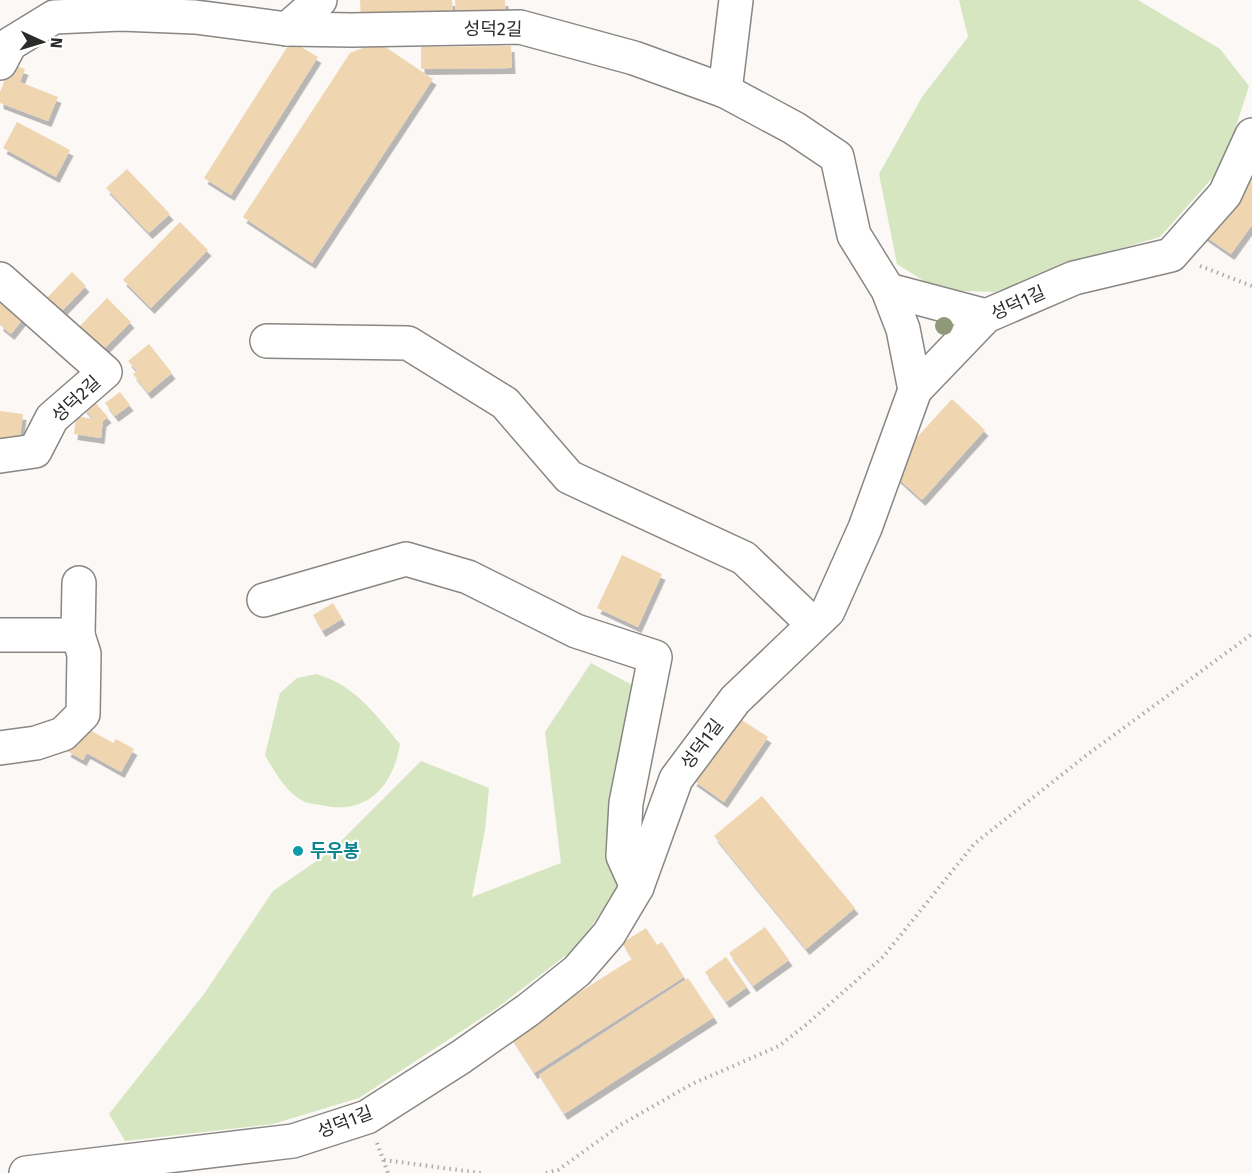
<svg xmlns="http://www.w3.org/2000/svg" width="1252" height="1173" viewBox="0 0 1252 1173" font-family="'Fira Sans','Noto Sans KR',sans-serif">
	<style>
		.green { fill: #d6e6c1 }
		.building { fill: #f0d5b1; filter: url(#shadow) }
		.lines { fill: none; stroke-linecap: round; stroke-linejoin: round }
		.minor-casing { stroke: #898784; stroke-width: 36 }
		.path { stroke: #adaba9; stroke-width: 4; stroke-dasharray: 1.5 4.5; stroke-linecap: butt }
		.minor { stroke: #fff; stroke-width: 33 }
		.tree { fill: #8f9978 }
		.culture-dot { fill: #0f9aa8; stroke: #fff; stroke-width: 2 }
		.labels { text-anchor: middle; stroke-width: 4.5; stroke-linejoin: round; paint-order: stroke }
		.street-label { font-size: 18px; fill: #2c2b2a; stroke: #fff }
		.culture-label { font-size: 18px; font-weight: bold; fill: #0d838f; stroke: #fff; text-anchor: start }
	</style>
	<defs>
		<filter id="shadow"><feDropShadow dx="3.5" dy="6" stdDeviation="0" flood-color="#0004"/></filter>
	</defs>
	<rect width="100%" height="100%" fill="#fbf8f5"/>
	<g class="green">
		<polygon points="959,0 1138,0 1220,49 1249,86 1223,166 1160,237 1087,258 994,292 938,290 897,264 879,174 922,97 968,37"/>
		<polygon points="591,663 634,686 625,878 577,947 497,1008 359,1098 273,1124 125,1141 109,1114 204,994 273,891 331,851 421,761 489,788 485,830 472,897 561,863 545,732"/>
		<path d="M316,674C354,684 377,716 400,744C393,787 366,816 321,805C316,804 308,804 303,801C286,792 274,771 265,755L280,693L297,678Z"/>
	</g>
	<g class="building">
		<polygon points="360,0 452,0 453,16 361,21"/>
		<polygon points="455,0 505,0 506,13 456,17"/>
		<polygon points="291,41 318,57 231,195 204,178"/>
		<polygon points="378,42 433,79 312,263 243,217 350,53"/>
		<polygon points="511,46 512,68 421,69 421,47"/>
		<polygon points="11,64 25,69 20,82 58,97 48,121 0,103 0,92"/>
		<polygon points="17,122 70,150 56,177 3,148"/>
		<polygon points="1252,162 1252,225 1231,254 1202,234"/>
		<polygon points="127,169 170,214 149,233 106,188"/>
		<polygon points="180,222 208,250 151,308 123,280"/>
		<polygon points="72,272 86,286 59,314 45,300"/>
		<polygon points="0,298 26,315 11,334 0,325"/>
		<polygon points="107,298 131,322 102,351 78,328"/>
		<polygon points="149,344 172,373 148,393 133,374 137,371 128,361"/>
		<polygon points="120,392 130,405 115,416 105,403"/>
		<polygon points="92,399 108,417 103,421 101,438 74,434 76,416 93,419 83,407"/>
		<polygon points="952,399 985,430 922,500 888,469"/>
		<polygon points="0,411 23,414 19,445 0,442"/>
		<polygon points="622,555 662,574 638,627 597,608"/>
		<polygon points="333,603 342,619 322,631 313,615"/>
		<polygon points="736,716 768,737 724,802 693,780"/>
		<polygon points="81,725 113,743 116,739 134,749 121,772 87,753 83,760 67,751"/>
		<polygon points="762,796 855,908 806,949 714,836"/>
		<polygon points="765,927 789,960 753,986 729,953"/>
		<polygon points="646,928 657,945 662,942 684,977 534,1073 510,1036 632,959 622,943"/>
		<polygon points="726,957 747,987 726,1002 705,972"/>
		<polygon points="688,978 714,1017 564,1114 539,1075"/>
	</g>
	<g class="lines">
		<defs>
			<g id="minor">
				<polyline points="287,29 320,0"/>
				<polyline points="0,63 10,44 54,17 121,14 195,17 287,29 352,30 520,27 634,58 725,91 794,128 837,157 854,235 888,290 903,329 915,390"/>
				<polyline points="725,91 736,0"/>
				<polyline points="0,279 105,372 52,418 35,451 0,456"/>
				<polyline points="888,290 986,316"/>
				<polyline points="267,341 408,343 505,403 569,477 744,558 813,624"/>
				<polyline points="264,600 406,559 468,577 576,631 655,657 626,803 623,856 637,887"/>
				<polyline points="0,635 78,635 79,583"/>
				<polyline points="0,748 36,743 63,734 83,714 84,654 78,635"/>
				<polyline points="26,1173 293,1141 367,1117 461,1057 528,1010 577,971 609,934 637,887 676,779 735,700 828,611 865,528 915,390 986,316 1074,278 1171,255 1225,194 1252,135"/>
			</g>
		</defs>
		<use href="#minor" class="minor-casing"/>
		<g class="path">
			<polyline points="1200,266 1252,286"/>
			<polyline points="377,1143 388,1173"/>
			<polyline points="384,1160 481,1173"/>
			<polyline points="546,1173 558,1170 622,1124 692,1084 779,1046 807,1024 883,957 974,844 1088,754 1252,634"/>
		</g>
		<use href="#minor" class="minor"/>
	</g>
	<circle class="tree" cx="944" cy="326" r="9"/>
	<circle class="culture-dot" cx="298" cy="851" r="6"/>
	<g class="labels">
		<g class="street-label">
			<text transform="translate(493 29) rotate(1)" y="6">성덕2길</text>
			<text transform="translate(1018 303) rotate(-24)" y="6">성덕1길</text>
			<text transform="translate(76 399) rotate(-43)" y="6">성덕2길</text>
			<text transform="translate(702 744) rotate(-53)" y="6">성덕1길</text>
			<text transform="translate(345 1122) rotate(-21)" y="6">성덕1길</text>
		</g>
		<g class="culture-label">
			<text x="310" y="857">두우봉</text>
		</g>
	</g>
	<g transform="translate(42 42) rotate(94)" stroke="#ffffff" stroke-width="4.5" paint-order="stroke">
	<path d="M0-4.5L10 22L0 15L-10 22Z" fill="#2c2b2a"/>
	<text y="-9" font-size="16" font-weight="bold" text-anchor="middle" fill="#2c2b2a">N</text>
	</g>
</svg>
